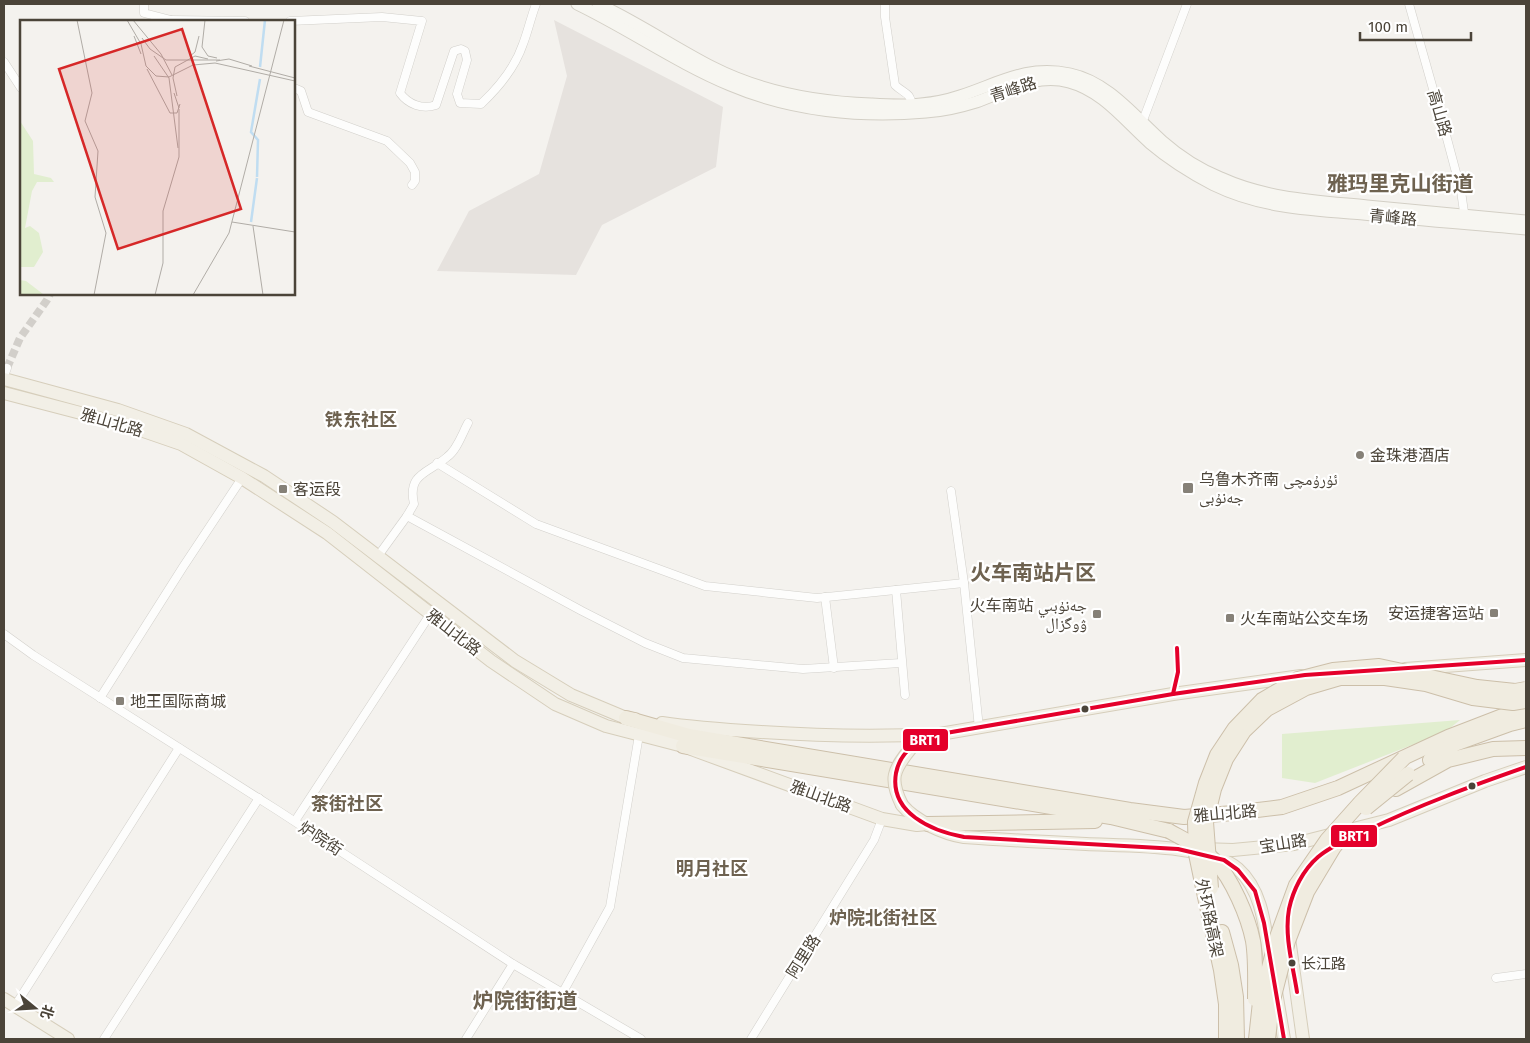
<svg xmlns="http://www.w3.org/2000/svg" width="1530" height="1043" viewBox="0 0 1530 1043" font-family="'Fira Sans','Noto Naskh Arabic','Noto Sans SC',sans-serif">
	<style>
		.industrial { fill: #e6e2de }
		.green { fill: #e1eecf }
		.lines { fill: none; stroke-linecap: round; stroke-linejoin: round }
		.minor-tunnel { stroke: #d2cfca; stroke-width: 8; stroke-dasharray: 8 4; stroke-linecap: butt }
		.minor-casing { stroke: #d2d0cb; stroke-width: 9 }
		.secondary-casing { stroke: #d3cfc5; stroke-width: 13 }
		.primary-casing { stroke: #d6cebb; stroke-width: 14 }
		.trunk-casing { stroke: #ccbfa9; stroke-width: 16 }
		.minor { stroke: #fdfdfc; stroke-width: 8 }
		.secondary { stroke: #f7f6f1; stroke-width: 11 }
		.primary { stroke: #f2efe6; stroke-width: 12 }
		.trunk { stroke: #f0ece0; stroke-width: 14 }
		.primary-bridge-casing { stroke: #d6cebb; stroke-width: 14; stroke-linecap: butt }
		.trunk-bridge-casing { stroke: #ccbfa9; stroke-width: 16; stroke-linecap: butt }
		.primary-bridge { stroke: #f2efe6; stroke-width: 12 }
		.trunk-bridge { stroke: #f0ece0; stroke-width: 14 }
		.bus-1-casing { stroke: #fff; stroke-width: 8 }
		.bus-1 { stroke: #e4002b; stroke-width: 4 }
		.poi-dot { fill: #868178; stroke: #fff; stroke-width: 2 }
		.bus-dot { fill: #4b4439; stroke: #fff; stroke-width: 2 }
		.labels { text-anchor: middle; stroke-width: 4.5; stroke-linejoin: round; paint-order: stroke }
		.bus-label { font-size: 15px; fill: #4b4439; stroke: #fff; text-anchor: start }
		.street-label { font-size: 16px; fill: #4b4439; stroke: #fff }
		.poi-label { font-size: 16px; fill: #4b4439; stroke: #fff; text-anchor: start }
		.neighbourhood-label { font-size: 18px; font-weight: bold; fill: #6e6250; stroke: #fff }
		.district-label { font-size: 21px; font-weight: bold; fill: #6e6250; stroke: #fff }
		.inset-river { fill: none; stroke: #c0ddf1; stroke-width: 2.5 }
		.inset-road { fill: none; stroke: #b0aca6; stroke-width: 1 }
		.view { fill: #d62828; fill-opacity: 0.15; stroke: #d62828; stroke-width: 2.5 }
		.inset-edge { fill: none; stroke: #4b4439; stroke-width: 2.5 }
		.line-badge { stroke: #fff; stroke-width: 2 }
		.badge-label { font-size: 14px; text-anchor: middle; font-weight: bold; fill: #fff }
	</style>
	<rect width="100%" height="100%" fill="#f4f2ee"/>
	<polygon class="industrial" points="554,20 723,107 716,167 602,225 576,275 437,271 469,211 539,174 567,76"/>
	<polygon class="green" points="1460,720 1445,732 1315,783 1282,778 1282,734"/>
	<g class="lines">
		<polyline class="minor-tunnel" points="7,368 20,338 47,300 50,294"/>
		<defs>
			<g id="minor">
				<polyline points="144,4 144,13 171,20 171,21"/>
				<path d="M885,4V17L895,85C904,94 913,93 911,108"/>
				<polyline points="1409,4 1446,135 1461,191 1465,219"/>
				<polyline points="171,20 245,21"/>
				<path d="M290,21L382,17L422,21L400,93C408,104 422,110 436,105L454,51L461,49L465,51L467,60L457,94L460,103L481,104C499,87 515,68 523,44C528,31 531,17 536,4"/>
				<polyline points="4,62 21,88"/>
				<polyline points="294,88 301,91 308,112 387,141 410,163 415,172 415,181 412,185"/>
				<polyline points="1142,123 1187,4"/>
				<polyline points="4,376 7,368"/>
				<polyline points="437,463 536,524 705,586 817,598 964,583"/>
				<polyline points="951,491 964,583 979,728"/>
				<polyline points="407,516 582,611 645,643 683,658 803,669 901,663"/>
				<path d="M378,556L407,516L414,504C407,473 429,473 447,457C457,450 462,434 468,423"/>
				<polyline points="896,590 905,695"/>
				<polyline points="825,597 834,668"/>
				<polyline points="4,634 33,655 277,810 513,964 641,1039"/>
				<polyline points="100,698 183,567 242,478"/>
				<polyline points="295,821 433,610"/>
				<polyline points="1496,978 1526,974"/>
				<polyline points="563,992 610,907 639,735"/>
				<polyline points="15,1006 179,748"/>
				<polyline points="104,1039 259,798"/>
				<polyline points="466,1039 513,964"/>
				<polyline points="751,1039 874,840 882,819"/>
			</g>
			<g id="secondary">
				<path d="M577,4C629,29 677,63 730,85C791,111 861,118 926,112C944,111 960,107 976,102C1007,91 1036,73 1069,82C1103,91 1125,121 1150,143C1170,160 1191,173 1214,185C1261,208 1312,210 1363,214C1418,220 1472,224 1526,229"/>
				<path d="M598,4C637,22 673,47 712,67C761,92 816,102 871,104C888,105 904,106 921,104C933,103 948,100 960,96C1000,83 1026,65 1070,74C1108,82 1134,116 1162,141C1179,156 1199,169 1221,178C1267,199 1317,201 1367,206C1420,211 1473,216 1526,221"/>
			</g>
			<g id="primary">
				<polyline points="4,379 118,410 186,434 264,476 333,522 515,661 571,695 626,718 635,719"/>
				<polyline points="4,393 123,424 181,444 242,478 327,533 491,661 555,704 606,726 683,746 882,819 917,825 928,824"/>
				<polyline points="1405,669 1526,660"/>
				<path d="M662,723C695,728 728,730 761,732C821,736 880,737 940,734"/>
				<polyline points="933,737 940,734 1173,694 1301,676"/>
				<path d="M902,805C915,821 944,834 964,837C1005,840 1045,842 1086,844C1124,846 1209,844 1238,869C1263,891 1265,929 1270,960"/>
				<polyline points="1201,849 1233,850 1294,844 1389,820 1485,781 1526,767"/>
				<polyline points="1289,938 1303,1039"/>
				<polyline points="1276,992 1284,1039"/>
				<polyline points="4,999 68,1039"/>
			</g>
			<g id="trunk">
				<polyline points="626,718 689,736 1130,810 1184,817 1233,813 1282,807 1338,788 1448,737 1505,715 1526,709"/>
				<polyline points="683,746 1111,817 1169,831"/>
				<polyline points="1430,760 1455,744 1510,724 1526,720"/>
				<polyline points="1396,789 1448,760 1493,749 1526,748"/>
				<polyline points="928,824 1095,821"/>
				<polyline points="1205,897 1221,970 1226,1004 1226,1039"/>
				<polyline points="1222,932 1231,965 1236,997 1237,1039"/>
			</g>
		</defs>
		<use href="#minor" class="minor-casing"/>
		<use href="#secondary" class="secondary-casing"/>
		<use href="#primary" class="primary-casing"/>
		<use href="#trunk" class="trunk-casing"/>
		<use href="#minor" class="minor"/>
		<use href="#secondary" class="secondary"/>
		<use href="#primary" class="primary"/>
		<use href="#trunk" class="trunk"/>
		<defs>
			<path id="primary-bridge" d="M902,805C889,779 893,770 911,748"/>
			<g id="trunk-bridge">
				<polyline points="1366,808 1408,774"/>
				<path d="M1169,831C1185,840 1202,848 1215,861C1232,879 1248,916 1253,941C1256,959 1255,980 1255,999"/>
				<polyline points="1211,888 1206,822 1214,789 1226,759 1244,731 1267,709 1306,688 1340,678 1385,678 1426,684 1473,698 1513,703 1526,701"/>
				<polyline points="1205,897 1196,854 1195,822 1206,783 1217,755 1235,728 1262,700 1298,679 1333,670 1379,666 1477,687 1515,691 1526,689"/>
				<polyline points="1256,1039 1260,1002 1277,937 1296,885 1327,840 1360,803 1404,758"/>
				<polyline points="1268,1039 1272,1004 1288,941 1307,892 1334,847 1343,836"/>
			</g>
		</defs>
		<use href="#primary-bridge" class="primary-bridge-casing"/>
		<use href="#trunk-bridge" class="trunk-bridge-casing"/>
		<use href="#primary-bridge" class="primary-bridge"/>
		<use href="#trunk-bridge" class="trunk-bridge"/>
		<defs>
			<g id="bus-1">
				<polyline points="1173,694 1178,672 1177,648"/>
				<path d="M1297,992C1293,966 1284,936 1289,909C1293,890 1303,870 1318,857C1332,845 1351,838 1368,830C1419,805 1472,786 1526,767"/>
				<path d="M1284,1039L1264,923L1255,891L1238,870L1224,860L1178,849L964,837C932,831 889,813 896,773C898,763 904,753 912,747C920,741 931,738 940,734L1173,694L1305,675L1526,660"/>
			</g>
		</defs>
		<use href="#bus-1" class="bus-1-casing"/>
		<use href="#bus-1" class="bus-1"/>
	</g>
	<g class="poi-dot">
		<circle cx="1360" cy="455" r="5"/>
		<rect x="1182" y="482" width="12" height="12" rx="2.5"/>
		<rect x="278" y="484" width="10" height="10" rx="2.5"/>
		<rect x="1489" y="608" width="10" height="10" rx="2.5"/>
		<rect x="1092" y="609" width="10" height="10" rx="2.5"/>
		<rect x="1225" y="613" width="10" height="10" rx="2.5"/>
		<rect x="115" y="696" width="10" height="10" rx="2.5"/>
	</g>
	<g class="bus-dot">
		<circle cx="1085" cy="709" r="4.5"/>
		<circle cx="1472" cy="786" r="4.5"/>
		<circle cx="1292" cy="963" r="4.5"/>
	</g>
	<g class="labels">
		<g class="bus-label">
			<text x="1301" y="969">长江路</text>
		</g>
		<g class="street-label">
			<text transform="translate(1013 89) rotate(-18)" y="6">青峰路</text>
			<text transform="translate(1440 113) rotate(74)" y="6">高山路</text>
			<text transform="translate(1393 217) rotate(5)" y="6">青峰路</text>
			<text transform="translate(112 422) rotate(16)" y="6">雅山北路</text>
			<text transform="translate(454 632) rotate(38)" y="6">雅山北路</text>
			<text transform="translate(821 796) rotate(20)" y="6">雅山北路</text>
			<text transform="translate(1225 813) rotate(-5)" y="6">雅山北路</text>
			<text transform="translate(321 838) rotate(33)" y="6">炉院街</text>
			<text transform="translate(1283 843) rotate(-9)" y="6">宝山路</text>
			<text transform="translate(1210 918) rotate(78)" y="6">外环路高架</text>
			<text transform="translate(803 956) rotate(-58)" y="6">阿里路</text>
		</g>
		<g class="poi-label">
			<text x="1370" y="461">金珠港酒店</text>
			<text x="1199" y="485">乌鲁木齐南 ئۇرۇمچى<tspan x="1199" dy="18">جەنۇبى</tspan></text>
			<text x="293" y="495">客运段</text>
			<text x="1087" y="611" text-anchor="end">火车南站 جەنۇبىي<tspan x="1087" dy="18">ۋوگزال</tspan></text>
			<text x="1484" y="619" text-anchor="end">安运捷客运站</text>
			<text x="1240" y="624">火车南站公交车场</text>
			<text x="130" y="707">地王国际商城</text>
		</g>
		<g class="neighbourhood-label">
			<text x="361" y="426">铁东社区</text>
			<text x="347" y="810">茶街社区</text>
			<text x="712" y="875">明月社区</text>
			<text x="883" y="924">炉院北街社区</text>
		</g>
		<g class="district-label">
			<text x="1400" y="191">雅玛里克山街道</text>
			<text x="1033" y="580">火车南站片区</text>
			<text x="525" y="1008">炉院街街道</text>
		</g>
	</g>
	<g transform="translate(20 20)">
		<rect width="275" height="275" fill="#f4f2ee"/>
		<path d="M0,101L13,121L14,154L31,158L34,162H17L12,171L5,208L10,206L19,213L23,232L14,247H0ZM0,260L6,261L23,274L0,275Z" fill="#e1eecf"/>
		<path class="inset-river" d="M240,47L245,0M237,157L238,120L231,112L240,59M231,202L237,158"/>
		<path class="inset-road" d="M57,0L72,73L65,101L78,131L75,177L86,213L74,275M107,0L121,24L126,46L136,56L149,57L173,45L195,43L275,61M113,0L141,34L152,55M185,0L182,27L188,36L197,38M114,16L121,34M122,18L130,29L146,40H200M134,36L149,58L158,128M170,36L175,32L179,16M196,41L209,39L232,46M229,46L275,58M127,49L150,93H157L160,84M154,73L159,88M157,76L153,58L155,47L175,36L188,39M212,202L275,212M233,206L243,275M135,275L143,243V191L159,137V89M173,275L209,213L264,0"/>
		<path class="view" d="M162,9L221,189L98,229L39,49Z"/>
		<rect width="275" height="275" class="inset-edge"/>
	</g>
	<g class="line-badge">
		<rect x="902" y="728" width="47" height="24" rx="5" fill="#e4002b"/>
		<rect x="1330" y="824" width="48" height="24" rx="5" fill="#e4002b"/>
	</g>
	<g class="badge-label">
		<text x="925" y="745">BRT1</text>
		<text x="1354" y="841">BRT1</text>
	</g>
	<rect width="1530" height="1043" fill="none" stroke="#4b4439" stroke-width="10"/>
	<g transform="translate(35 1008) rotate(108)" stroke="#ffffff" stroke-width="4" paint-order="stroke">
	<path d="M0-4L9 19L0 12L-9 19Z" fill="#4b4439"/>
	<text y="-8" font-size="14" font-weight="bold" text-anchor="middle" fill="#4b4439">北</text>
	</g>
	<path d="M1360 32v8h111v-8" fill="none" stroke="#4b4439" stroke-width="2.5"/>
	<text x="1368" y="32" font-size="15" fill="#4b4439" stroke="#ffffff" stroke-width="4" paint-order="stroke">100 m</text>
</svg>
